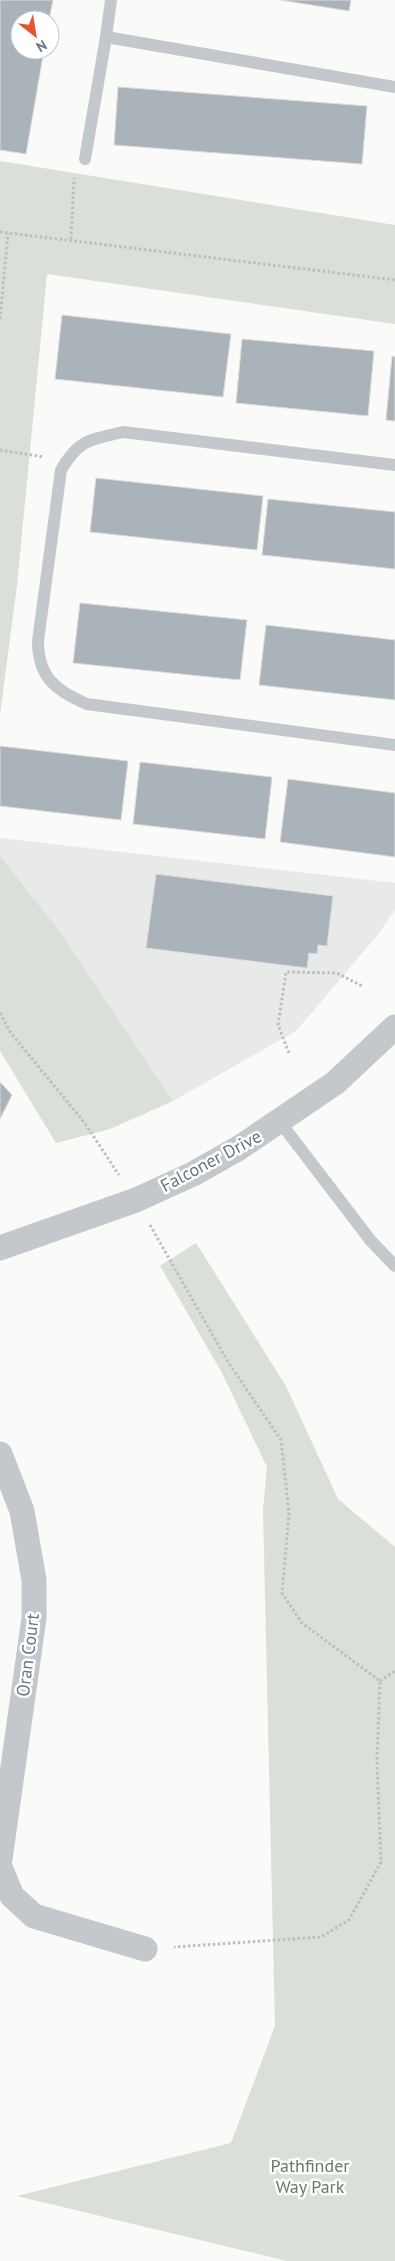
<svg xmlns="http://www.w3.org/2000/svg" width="395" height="2261" viewBox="0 0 395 2261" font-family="'PT Sans',sans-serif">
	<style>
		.built { fill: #e8e9e9 }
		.green { fill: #dadfd7 }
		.building { fill: #aab3b9; stroke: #dcdcda }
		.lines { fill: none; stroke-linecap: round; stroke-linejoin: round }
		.path { stroke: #bbbfc2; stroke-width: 3; stroke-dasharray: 2.5 2.5; stroke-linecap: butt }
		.service { stroke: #c3c8cc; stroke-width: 12 }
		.minor { stroke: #c3c8cc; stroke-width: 25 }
		.labels { text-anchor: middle; stroke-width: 5; stroke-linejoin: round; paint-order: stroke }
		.street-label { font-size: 18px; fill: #657683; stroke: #fff }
		.park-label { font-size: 18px; fill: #687a64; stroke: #fff }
	</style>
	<rect width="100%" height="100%" fill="#fafaf8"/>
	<polygon class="built" points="0,838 395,883 395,910 376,937 296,1031 173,1101 61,933 0,856"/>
	<g class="green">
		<polygon points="0,161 395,225 395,324 47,274 17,585 0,715"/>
		<polygon points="0,856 61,933 173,1101 110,1129 56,1143 0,1051"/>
		<polygon points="196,1243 286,1386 338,1499 395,1547 395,2261 287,2261 17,2196 231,2143 275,2026 263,1510 267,1467 221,1371 160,1266"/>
	</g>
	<g class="building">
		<polygon points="0,0 53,0 49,20 20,20 20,50 44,50 26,154 0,150"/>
		<polygon points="280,0 351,0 349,11"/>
		<polygon points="118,87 367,106 362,164 114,145"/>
		<polygon points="62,315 231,334 223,397 55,379"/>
		<polygon points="242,339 374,351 368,416 236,403"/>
		<polygon points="392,356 395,357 395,421 386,420"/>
		<polygon points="96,478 263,496 257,550 90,532"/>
		<polygon points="268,499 395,512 395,569 262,555"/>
		<polygon points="80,603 247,620 240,680 73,663"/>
		<polygon points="266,625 395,640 395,700 259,685"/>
		<polygon points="0,746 128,761 121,820 0,806"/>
		<polygon points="140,762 272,777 265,839 133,824"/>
		<polygon points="288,779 395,793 395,857 280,842"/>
		<polygon points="156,874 333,896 327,946 318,945 317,954 309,953 307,968 146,948"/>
		<polygon points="0,1082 12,1095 0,1119"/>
	</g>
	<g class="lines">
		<g class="path">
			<polyline points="0,232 395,280"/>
			<polyline points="71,239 74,178"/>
			<polyline points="0,319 8,233"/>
			<polyline points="0,450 44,457"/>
			<polyline points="0,1013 10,1032 84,1122 119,1175"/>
			<polyline points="289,1053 278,1025 286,972 337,973 362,986"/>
			<polyline points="150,1225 228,1362 281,1440 289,1513 282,1593 302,1623 380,1681 377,1761 381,1862 349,1920 321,1937 174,1947"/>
			<polyline points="380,1681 395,1671"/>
		</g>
		<g class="service">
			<polyline points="111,0 106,37 395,87"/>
			<polyline points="85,159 106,37"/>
			<path d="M395,465L123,432C90,440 79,439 61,470L38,641C38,677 56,691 87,704L395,745"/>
			<polyline points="280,1122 371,1241 395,1266"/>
		</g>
		<g class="minor">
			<polyline points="0,1248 136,1200 193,1174 239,1148 335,1083 395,1027"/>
			<polyline points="0,1454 22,1511 34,1580 34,1618 0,1859"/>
			<polyline points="0,1867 12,1896 34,1916 145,1949"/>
		</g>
	</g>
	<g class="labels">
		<g class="street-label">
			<text transform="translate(211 1161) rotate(-28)" y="6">Falconer Drive</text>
			<text transform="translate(28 1655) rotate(-83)" y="6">Oran Court</text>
		</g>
		<g class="park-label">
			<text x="310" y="2172">Pathfinder<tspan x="310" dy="21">Way Park</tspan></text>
		</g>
	</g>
	<g transform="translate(35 35) rotate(149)"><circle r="24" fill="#ffffff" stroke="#c1c8cd"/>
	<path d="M0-4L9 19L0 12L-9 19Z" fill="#e4572e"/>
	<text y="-8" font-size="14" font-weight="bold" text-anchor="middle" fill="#657683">N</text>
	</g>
</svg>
